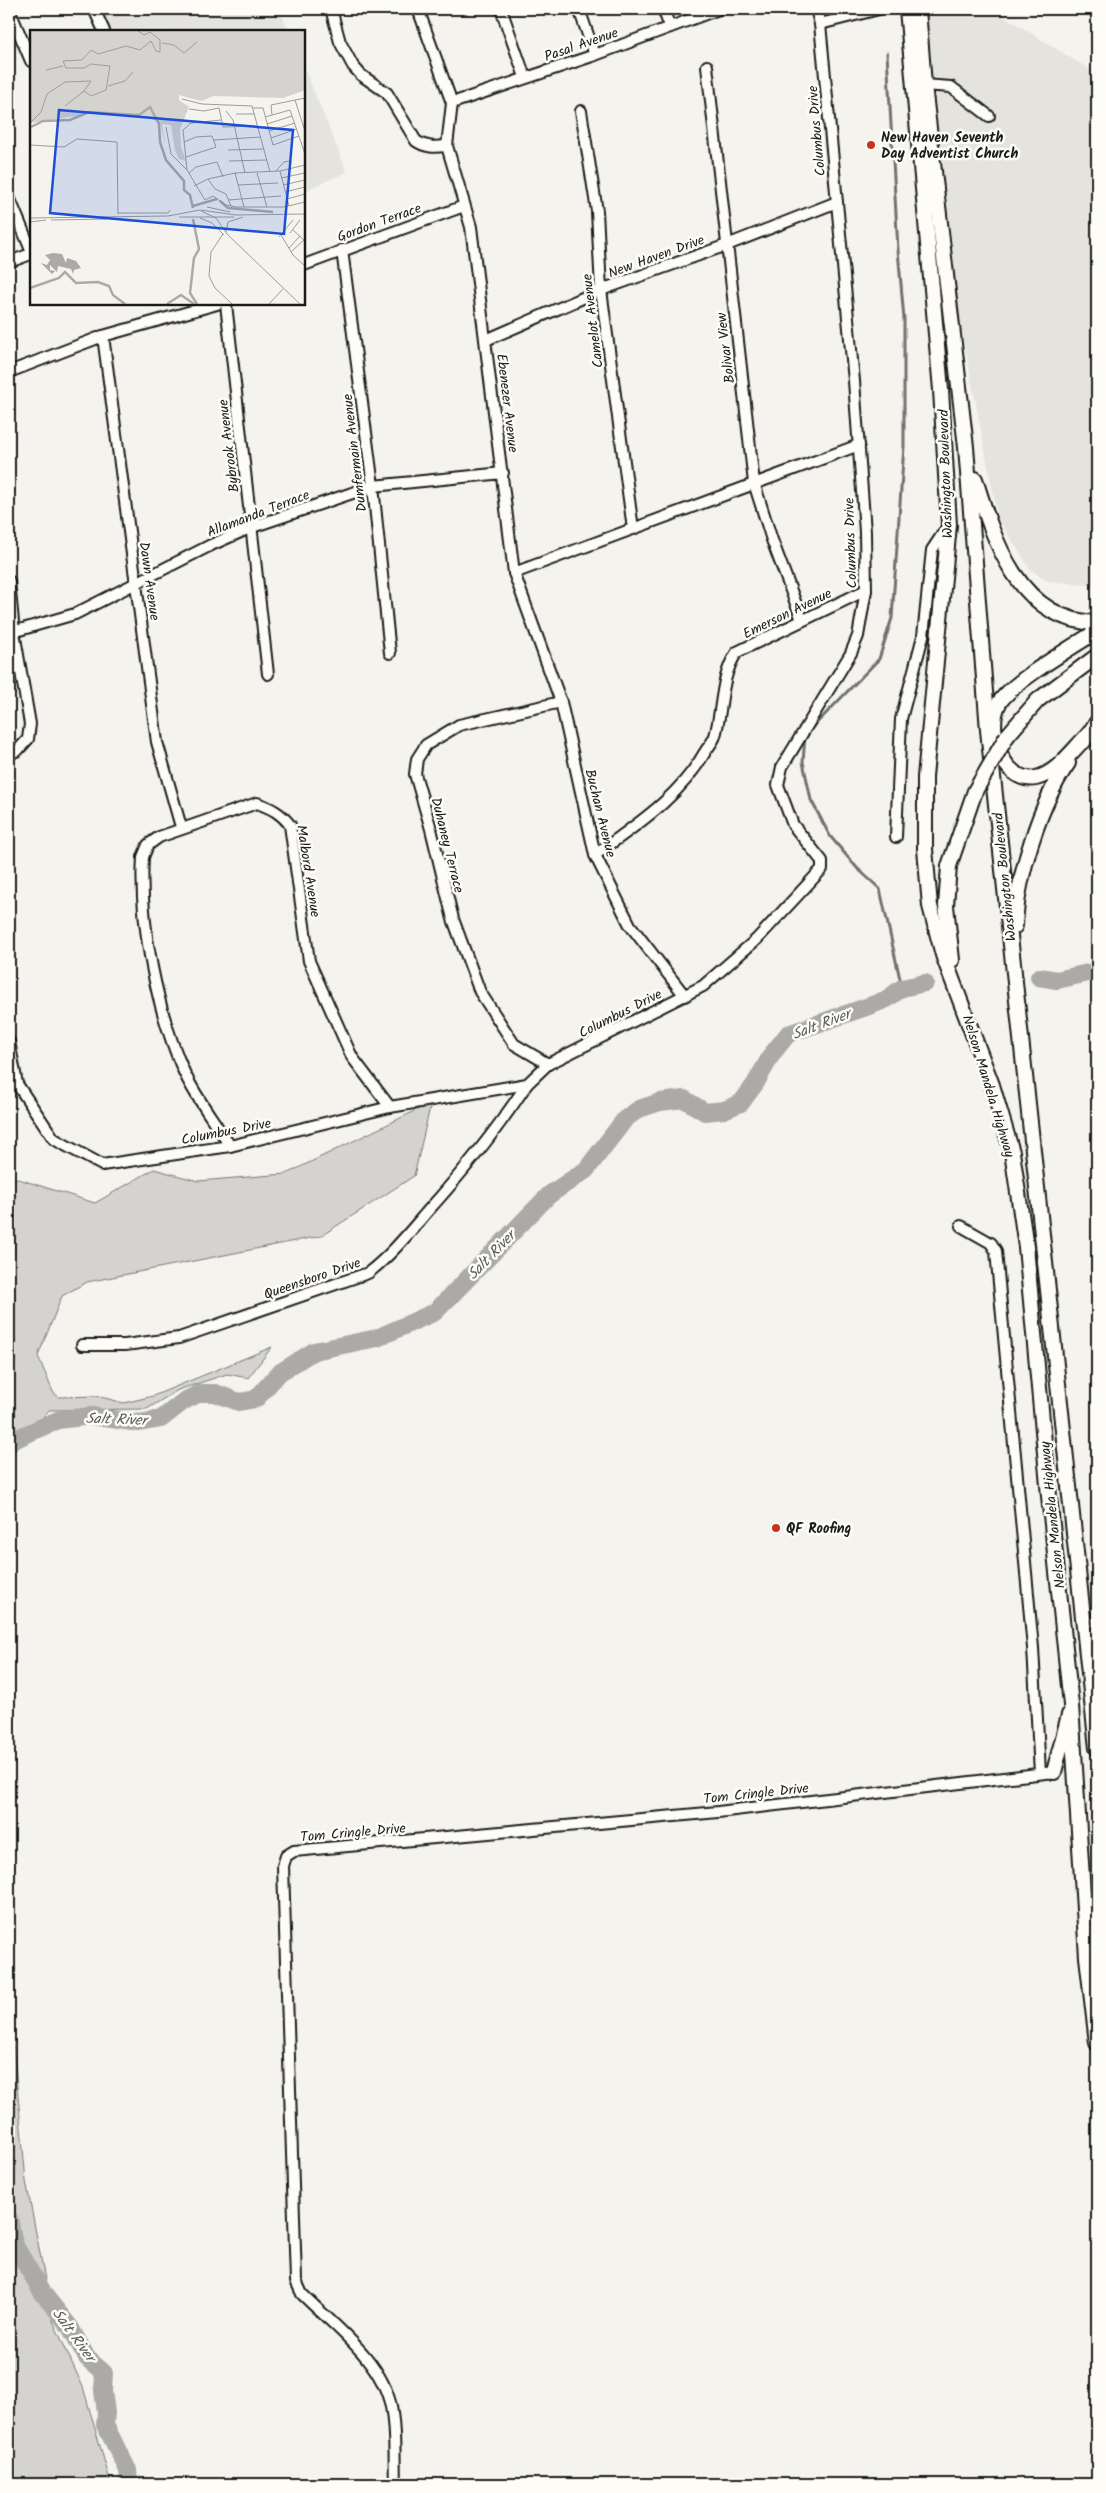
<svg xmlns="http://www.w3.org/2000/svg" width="1106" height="2493" viewBox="0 0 1106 2493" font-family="Kalam,sans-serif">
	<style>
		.built { fill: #e4e3de }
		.green { fill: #d4d3cf; stroke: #787876 }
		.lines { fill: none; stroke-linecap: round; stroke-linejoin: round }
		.stream { stroke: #72716f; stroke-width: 3 }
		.river { stroke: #abaaa6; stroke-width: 18 }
		.minor-casing { stroke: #1c1c1c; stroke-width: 14 }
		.highway-casing { stroke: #1c1c1c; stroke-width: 18 }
		.minor { stroke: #fdfcf7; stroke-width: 10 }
		.highway { stroke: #fdfcf7; stroke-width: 14 }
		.highway-bridge-casing { stroke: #1c1c1c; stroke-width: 18; stroke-linecap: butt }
		.highway-bridge { stroke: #fdfcf7; stroke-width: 14 }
		.poi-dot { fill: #c8321e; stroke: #fdfcf7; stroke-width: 2 }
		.labels { text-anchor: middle; stroke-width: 5; stroke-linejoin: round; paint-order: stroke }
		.street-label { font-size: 14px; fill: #1c1c1c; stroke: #fdfcf7 }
		.poi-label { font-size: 14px; font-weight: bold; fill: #1c1c1c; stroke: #fdfcf7; text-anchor: start }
		.water-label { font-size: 15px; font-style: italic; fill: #5c5c5a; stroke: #fdfcf7 }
		.inset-river { fill: none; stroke: #abaaa6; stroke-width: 2.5 }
		.inset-road { fill: none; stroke: #9e9d9a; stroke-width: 1 }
		.view { fill: #1d4ed8; fill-opacity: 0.15; stroke: #1d4ed8; stroke-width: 2.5 }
		.inset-edge { fill: none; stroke: #1c1c1c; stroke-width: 2.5 }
	</style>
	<rect width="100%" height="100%" fill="#f4f3ee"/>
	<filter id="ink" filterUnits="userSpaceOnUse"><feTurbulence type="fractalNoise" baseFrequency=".02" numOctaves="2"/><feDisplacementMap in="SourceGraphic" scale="10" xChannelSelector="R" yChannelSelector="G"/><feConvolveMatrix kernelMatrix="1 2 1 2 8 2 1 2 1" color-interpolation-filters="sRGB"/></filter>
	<g filter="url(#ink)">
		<g class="built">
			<polygon points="100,9 279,9 289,31 110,31"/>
			<polygon points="922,9 992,9 1097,74 1097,586 1048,581 1030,569 998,518 939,213"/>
			<polygon points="304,67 347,172 304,191"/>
		</g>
		<g class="green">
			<polygon points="431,1103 414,1176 321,1236 87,1282 62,1296 38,1356 53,1392 59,1397 97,1396 124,1403 153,1396 272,1347 248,1378 227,1374 178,1390 147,1409 49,1410 12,1454 9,1470 9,1176 95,1203 154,1169 198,1181 286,1174"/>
			<polygon points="9,2000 26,2181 53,2321 83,2387 111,2484 9,2484"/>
		</g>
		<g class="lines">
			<g class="stream">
				<polyline points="809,731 879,659 892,618 904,446 904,319 898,250 887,53"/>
				<polyline points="805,736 803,762 811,800 830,836 857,868 880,889 902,988"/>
			</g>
			<g class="river">
				<polyline points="1039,977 1057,980 1097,971"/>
				<polyline points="9,1442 58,1420 91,1416 139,1423 161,1419 184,1401 200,1393 215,1393 239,1402 256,1399 279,1373 314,1351 377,1338 435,1312 549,1195 586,1170 625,1119 639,1109 660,1102 684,1099 705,1112 724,1110 741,1103 755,1084 772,1054 788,1034 872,1005 887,999 902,988 925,983"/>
				<polyline points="9,2218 14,2244 42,2292 70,2327 87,2358 104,2373 103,2391 106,2412 105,2425 128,2470 129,2484"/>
			</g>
			<defs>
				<g id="minor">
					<polyline points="9,9 31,61"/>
					<polyline points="94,9 104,31"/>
					<path d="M331,9L340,42L353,66L361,75L387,93L416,141C426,148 435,147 447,146"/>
					<polyline points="418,9 452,103"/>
					<polyline points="501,9 525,77"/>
					<polyline points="579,9 595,55"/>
					<polyline points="663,9 670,27"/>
					<polyline points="820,24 879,9"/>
					<polyline points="707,66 754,483 772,540 802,620"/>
					<polyline points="924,85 951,87 989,116"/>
					<polyline points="452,103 447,146 471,227 514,573 561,702 595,855 630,925 685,996"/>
					<polyline points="452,103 595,55 719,9"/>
					<polyline points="581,111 597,211 601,290 633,529"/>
					<polyline points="9,197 31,250"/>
					<polyline points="342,250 373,486 390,653"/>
					<polyline points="9,262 31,254"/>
					<polyline points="304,265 464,206"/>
					<polyline points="226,304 268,674"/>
					<polyline points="103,336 157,742 181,827"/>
					<polyline points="486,340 601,290 727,245 837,202"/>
					<polyline points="9,372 103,336 217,304"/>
					<polyline points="514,573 859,445"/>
					<polyline points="9,581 14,632 30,724 28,739 18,750 9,754"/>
					<polyline points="9,633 75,614 211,545 252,527 373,486 503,473"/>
					<polyline points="896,837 901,719 923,636 932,550 948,526"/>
					<path d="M595,855C636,825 680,797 705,752C708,747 713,742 715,736C723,708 720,677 737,652L866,590"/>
					<polyline points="9,1041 17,1084 54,1139 102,1165 230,1146 390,1107 527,1084 548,1064 703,986 757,939 822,869 822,861 793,825 778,785 782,767 851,653 858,636 866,590 865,532 854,381 820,24 816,9"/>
					<polyline points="548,1064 514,1044 480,992 453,919 431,829 415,774 417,759 426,745 459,725 561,702"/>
					<path d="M230,1146C215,1122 196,1098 184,1072C157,1011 139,923 143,857L148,845L159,837L257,803C271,808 281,813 290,825L309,961L352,1057L390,1107"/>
					<polyline points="961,1226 991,1243 996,1251 1033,1648 1040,1773"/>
					<path d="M82,1345H125L179,1338L368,1273C390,1256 408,1234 426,1213C463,1172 497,1130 527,1084"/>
					<path d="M395,2484C394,2460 396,2432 391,2407C382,2360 334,2326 302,2294L296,2281L283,1866L286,1856L294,1851L718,1812L1054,1772"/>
				</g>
				<g id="highway">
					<polyline points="907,9 941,390 949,525 925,777 925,849 930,906 943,955 992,1085 1012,1152 1026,1247 1049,1496 1071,1705 1087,1957 1097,2043"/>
					<polyline points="918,9 924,85 966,447 988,730 1097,1748"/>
					<path d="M975,479C994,541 1019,621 1097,623"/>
					<path d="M1088,735C1074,748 1057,774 1036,778C1002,784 985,728 999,703C1012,682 1074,646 1097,631"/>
					<polyline points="1007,736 1038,700 1097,656"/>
					<polyline points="1084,741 1097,722"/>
					<path d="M1015,926C1017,877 1040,803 1068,763"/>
					<polyline points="952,960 946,906 949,866 975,791"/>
					<polyline points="1054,1772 1069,1715"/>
				</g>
			</defs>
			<use href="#minor" class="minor-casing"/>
			<use href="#highway" class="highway-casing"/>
			<use href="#minor" class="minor"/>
			<use href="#highway" class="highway"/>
			<defs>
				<polyline id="highway-bridge" points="975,791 1007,736"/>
			</defs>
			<use href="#highway-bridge" class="highway-bridge-casing"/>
			<use href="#highway-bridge" class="highway-bridge"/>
		</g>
	</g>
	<g class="poi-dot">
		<circle cx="871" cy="145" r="5"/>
		<circle cx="776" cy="1528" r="5"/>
	</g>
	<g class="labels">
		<g class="street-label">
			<text transform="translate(581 44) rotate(-19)" y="5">Pasal Avenue</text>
			<text transform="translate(816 131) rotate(-95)" y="5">Columbus Drive</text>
			<text transform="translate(379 222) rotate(-20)" y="5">Gordon Terrace</text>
			<text transform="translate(656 256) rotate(-20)" y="5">New Haven Drive</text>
			<text transform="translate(592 321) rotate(-97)" y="5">Camelot Avenue</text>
			<text transform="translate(725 348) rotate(-97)" y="5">Bolivar View</text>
			<text transform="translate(508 403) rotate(83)" y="5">Ebenezer Avenue</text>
			<text transform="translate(228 446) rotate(-97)" y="5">Bybrook Avenue</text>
			<text transform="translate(354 453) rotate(-97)" y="5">Dumfermain Avenue</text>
			<text transform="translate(945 474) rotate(-92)" y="5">Washington Boulevard</text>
			<text transform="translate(258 513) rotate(-21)" y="5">Allamanda Terrace</text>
			<text transform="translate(850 543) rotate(-92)" y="5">Columbus Drive</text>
			<text transform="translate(150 581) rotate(82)" y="5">Dawn Avenue</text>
			<text transform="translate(787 613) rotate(-26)" y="5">Emerson Avenue</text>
			<text transform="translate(601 813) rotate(76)" y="5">Buchan Avenue</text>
			<text transform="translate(448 845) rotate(76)" y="5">Duhaney Terrace</text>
			<text transform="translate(309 871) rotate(81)" y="5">Malbord Avenue</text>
			<text transform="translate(1004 877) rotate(-96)" y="5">Washington Boulevard</text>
			<text transform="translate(620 1013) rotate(-27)" y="5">Columbus Drive</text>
			<text transform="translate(989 1086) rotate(73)" y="5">Nelson Mandela Highway</text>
			<text transform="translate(226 1131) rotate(-11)" y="5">Columbus Drive</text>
			<text transform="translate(312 1278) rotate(-19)" y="5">Queensboro Drive</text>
			<text transform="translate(1052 1515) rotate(-96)" y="5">Nelson Mandela Highway</text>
			<text transform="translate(756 1793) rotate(-6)" y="5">Tom Cringle Drive</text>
			<text transform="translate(353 1832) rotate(-5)" y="5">Tom Cringle Drive</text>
		</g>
		<g class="poi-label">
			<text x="881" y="142">New Haven Seventh<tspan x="881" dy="16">Day Adventist Church</tspan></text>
			<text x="786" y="1533">QF Roofing</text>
		</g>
		<g class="water-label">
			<text transform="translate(821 1024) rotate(-21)" y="5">Salt River</text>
			<text transform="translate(491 1255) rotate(-46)" y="5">Salt River</text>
			<text transform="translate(116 1419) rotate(2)" y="5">Salt River</text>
			<text transform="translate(74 2335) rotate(54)" y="5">Salt River</text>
		</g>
	</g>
	<g transform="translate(30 30)">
		<rect width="275" height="275" fill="#f4f3ee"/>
		<path d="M0,1H275V60L253,68L184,66L171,71L149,65V70L159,77L150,99L151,117L156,131L149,129L145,120L141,95L132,94L135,114L130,93L117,87L58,84L0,93Z" fill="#d4d3cf"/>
		<path d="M23,223L32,224L36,233L37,228L46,231L51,238L44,240L43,244L41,239L28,236L27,242L20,235V240L25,241L22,244L11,233L17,235L20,230L15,225Z" fill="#abaaa6"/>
		<path class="inset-river" d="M1,97L13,91L40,90L59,82L109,85L120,77L129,94L130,112L136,130L154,151V160L160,165L163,178M190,171L198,178L243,182M163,176L187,169M163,189L169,219L164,228L160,263L167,274M0,258L29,248L35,242L46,253L68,252L79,256L83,265L95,274M137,274L151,265L164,274"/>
		<path class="inset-road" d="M132,13L144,15L154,23L167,12M16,40L33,36M78,56L95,51L103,42M152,69L172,74L222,76L240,142M265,70L275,101M35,76L54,61M223,78H233L243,115L269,106M159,79L174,81M174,81L189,78L193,97L227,96M196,81L203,90L215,143M206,84H225M242,85L241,75L275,68M235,87L260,80L275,124M191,90L161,93L153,100L157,140L175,170L183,166L196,175L206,177H254L275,172M0,93L11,82L17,64L35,52L61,51L54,61L61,66L76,60L80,36L61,34L54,38H36L33,31L52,30L61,20L68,24L96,16L110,20L121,11L126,21L130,22V10L120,2L114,5L108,1M237,94L262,86M136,97L141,124L157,140M239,101L265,93M241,108L267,99M184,110L231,107M154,112L166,107L182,106L186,117L156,127M0,115L34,117L47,109L87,112L88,184M198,120L233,119M199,131L237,130M246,141L254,132L260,131L261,134M250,141L259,176M159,143L166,137L187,132L193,147M205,143L214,177M227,143L237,177M251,148L275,143M178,149L185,159L196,164L201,176M208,155L248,153M253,155L275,150M164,156L178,149L205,143L250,141L275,135M255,162L275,157M257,169L275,164M198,170L251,166M177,177L200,182M171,181L186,188L197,204L270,274M88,183H138L140,180M149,187H204M0,188L138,186L170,180L206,185L275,184M170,188L182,193L194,205M21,190L76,189M0,192L16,190M263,200L275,211M196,202L198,192L213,187M260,203L270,190M193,204L181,222L179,246L185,258L202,274M251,205L263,225L275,236M249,207L263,190M259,218L270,206M261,222L275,209M239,274L253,259"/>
		<path class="view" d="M29,80L263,100L254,204L20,183Z"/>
		<rect width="275" height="275" class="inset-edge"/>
	</g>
	<rect width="1106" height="2493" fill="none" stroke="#fdfcf7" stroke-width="30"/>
	<rect x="15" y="15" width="1076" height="2463" fill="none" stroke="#1c1c1c" stroke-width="2" filter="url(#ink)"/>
</svg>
